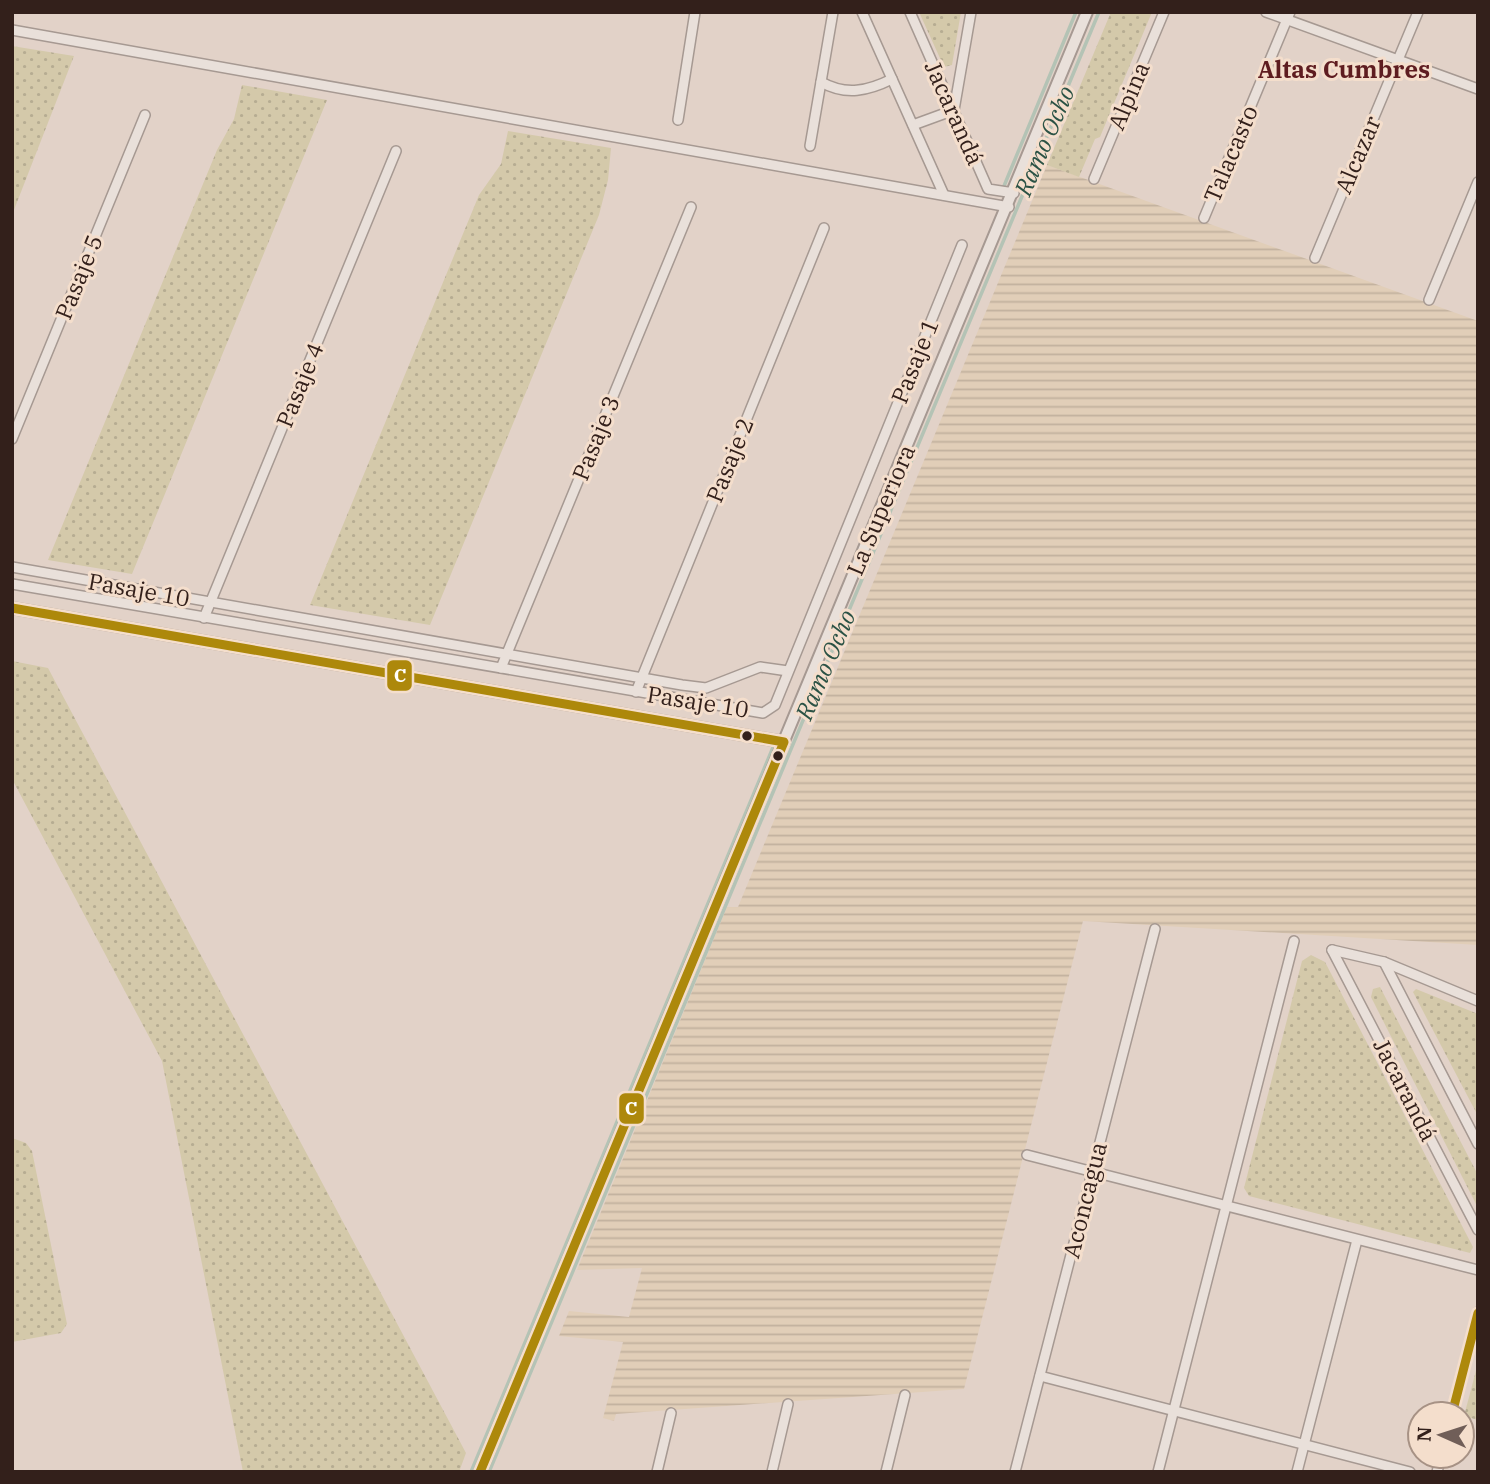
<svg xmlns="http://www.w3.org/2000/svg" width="1490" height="1484" viewBox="0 0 1490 1484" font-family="'IBM Plex Serif',serif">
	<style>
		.farmland { fill: url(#farmland-rules) }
		.grass { fill: url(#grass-dots) }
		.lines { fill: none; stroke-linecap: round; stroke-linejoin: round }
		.stream { stroke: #b4c3b5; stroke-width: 3.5 }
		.minor-casing { stroke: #a69992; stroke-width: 12 }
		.tertiary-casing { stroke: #a69992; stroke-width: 14 }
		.minor { stroke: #e9e0da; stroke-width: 9 }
		.tertiary { stroke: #e9e0da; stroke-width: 10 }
		.bus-1-casing { stroke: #f4decc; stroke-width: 14 }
		.bus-1 { stroke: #ad880b; stroke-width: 9 }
		.bus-dot { fill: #33201b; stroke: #f4decc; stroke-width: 2.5 }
		.labels { text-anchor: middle; stroke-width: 6; stroke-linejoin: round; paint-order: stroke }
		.street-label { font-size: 23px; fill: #33201b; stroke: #f4decc }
		.neighbourhood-label { font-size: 24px; font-weight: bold; fill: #5e1c20; stroke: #f4decc }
		.water-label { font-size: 24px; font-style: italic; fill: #2b5245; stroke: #f4decc }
		.line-badge { stroke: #f4decc; stroke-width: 2.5 }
		.badge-label { font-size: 19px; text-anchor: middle; font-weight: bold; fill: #fff }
	</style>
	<defs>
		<pattern id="farmland-rules" width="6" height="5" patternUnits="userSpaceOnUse" patternTransform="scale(1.75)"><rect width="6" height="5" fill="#e1ceb8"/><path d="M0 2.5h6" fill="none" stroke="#c2b19e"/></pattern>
		<pattern id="grass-dots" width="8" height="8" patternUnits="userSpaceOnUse" patternTransform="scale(1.75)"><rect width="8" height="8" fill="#d4c9aa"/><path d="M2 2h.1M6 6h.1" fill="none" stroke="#b6ac92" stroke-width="1.8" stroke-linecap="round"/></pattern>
	</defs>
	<rect width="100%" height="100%" fill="#e2d2c8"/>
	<polygon class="farmland" points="1047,165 1478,321 1478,945 1083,921 964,1389 616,1414 614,1421 603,1418 623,1342 559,1336 569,1311 629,1317 642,1268 577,1270 727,907 738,907"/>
	<g class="grass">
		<polygon points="919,12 961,12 952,65 944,67"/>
		<polygon points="1111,12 1152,12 1100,137 1095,139 1079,177 1047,165"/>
		<polygon points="12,46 74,56 12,215"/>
		<polygon points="242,85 327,100 132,574 48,560 217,150 234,119"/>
		<polygon points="508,131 611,148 608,180 599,215 430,625 310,605 479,195 501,164"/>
		<polygon points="12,661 48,668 466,1453 459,1472 243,1472 162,1061 12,779"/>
		<polygon points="1311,955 1325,962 1473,1247 1470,1253 1249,1196 1244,1188 1302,961"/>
		<polygon points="1380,987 1478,1175 1478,1208 1371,997 1373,989"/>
		<polygon points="1416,989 1478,1014 1478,1116 1413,992"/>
		<polygon points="12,1138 26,1143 32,1151 67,1324 61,1333 12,1342"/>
		<polygon points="1478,1363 1478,1420 1464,1416"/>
	</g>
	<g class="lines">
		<g class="stream">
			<polyline points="1004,186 1076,12"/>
			<polyline points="471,1472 774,745"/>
			<polyline points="489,1472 1099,12"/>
		</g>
		<defs>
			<g id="minor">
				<polyline points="862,12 944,195"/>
				<polyline points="910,12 988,189 1014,193"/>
				<polyline points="1266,12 1478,89"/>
				<polyline points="12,30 1009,207"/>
				<path d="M821,82C846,96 868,91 892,79"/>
				<polyline points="678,120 695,12"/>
				<polyline points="913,125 954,110 971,12"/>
				<polyline points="810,146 833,12"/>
				<polyline points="1094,179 1164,12"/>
				<polyline points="1204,218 1290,12"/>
				<polyline points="1315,258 1418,12"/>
				<polyline points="1429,300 1478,182"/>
				<polyline points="12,439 145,115"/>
				<polyline points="12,567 682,685 706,688 760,667 788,671"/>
				<polyline points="12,584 763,713 775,705 962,245"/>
				<polyline points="204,618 396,151"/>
				<polyline points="501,668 691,207"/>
				<polyline points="636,692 824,228"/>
				<polyline points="1332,950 1478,1230"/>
				<polyline points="1332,950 1384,962 1478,1001"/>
				<polyline points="1384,962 1478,1144"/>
				<polyline points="1027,1155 1478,1270"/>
				<polyline points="1040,1376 1410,1472"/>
				<polyline points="1452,1414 1478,1312"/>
				<polyline points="657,1472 671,1413"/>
				<polyline points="772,1472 788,1404"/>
				<polyline points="886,1472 905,1395"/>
				<polyline points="1015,1472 1155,929"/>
				<polyline points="1158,1472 1294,941"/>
				<polyline points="1297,1472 1357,1240"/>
				<polyline points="1437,1472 1441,1456"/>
			</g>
			<g id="tertiary">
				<polyline points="12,608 784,742"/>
				<polyline points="480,1472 1087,12"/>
			</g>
		</defs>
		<use href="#minor" class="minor-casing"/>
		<use href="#tertiary" class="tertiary-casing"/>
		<use href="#minor" class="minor"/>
		<use href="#tertiary" class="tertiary"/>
		<defs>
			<g id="bus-1">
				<polyline points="12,608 784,742 480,1472"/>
				<polyline points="1452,1414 1478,1313"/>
			</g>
		</defs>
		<use href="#bus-1" class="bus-1-casing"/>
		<use href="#bus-1" class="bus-1"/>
	</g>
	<g class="bus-dot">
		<circle cx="747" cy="736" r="6"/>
		<circle cx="778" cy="756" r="6"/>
	</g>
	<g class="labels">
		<g class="street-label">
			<text transform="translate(1129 96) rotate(-67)" y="8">Alpina</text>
			<text transform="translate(954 113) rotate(66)" y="8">Jacarandá</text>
			<text transform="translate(1231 154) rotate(-67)" y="8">Talacasto</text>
			<text transform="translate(1358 155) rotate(-67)" y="8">Alcazar</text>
			<text transform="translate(79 277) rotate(-68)" y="8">Pasaje 5</text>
			<text transform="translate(915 361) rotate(-68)" y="8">Pasaje 1</text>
			<text transform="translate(300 385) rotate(-68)" y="8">Pasaje 4</text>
			<text transform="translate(596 438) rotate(-68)" y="8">Pasaje 3</text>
			<text transform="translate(730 460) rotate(-68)" y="8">Pasaje 2</text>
			<text transform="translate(881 510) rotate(-67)" y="8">La Superiora</text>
			<text transform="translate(139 590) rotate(10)" y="8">Pasaje 10</text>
			<text transform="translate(698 702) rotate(9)" y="8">Pasaje 10</text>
			<text transform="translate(1405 1090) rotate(63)" y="8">Jacarandá</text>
			<text transform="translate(1085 1200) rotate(-76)" y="8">Aconcagua</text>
		</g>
		<g class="neighbourhood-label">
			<text x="1344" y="78">Altas Cumbres</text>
		</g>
		<g class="water-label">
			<text transform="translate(1045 141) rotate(-67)" y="8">Ramo Ocho</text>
			<text transform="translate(826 665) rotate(-67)" y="8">Ramo Ocho</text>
		</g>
	</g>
	<g class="line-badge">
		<rect x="386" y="659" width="27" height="33" rx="7" fill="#ad880b"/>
		<rect x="618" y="1092" width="27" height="33" rx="7" fill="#ad880b"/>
	</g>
	<g class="badge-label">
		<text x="400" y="682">C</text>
		<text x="631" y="1115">C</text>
	</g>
	<rect width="1490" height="1484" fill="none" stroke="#33201b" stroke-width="28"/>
	<g transform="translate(1441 1435) rotate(273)"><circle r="33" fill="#f4decc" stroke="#a79285" stroke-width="2"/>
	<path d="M0-5L12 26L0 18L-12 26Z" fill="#705e58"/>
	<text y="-10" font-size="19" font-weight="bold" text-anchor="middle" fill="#33201b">N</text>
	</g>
</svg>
